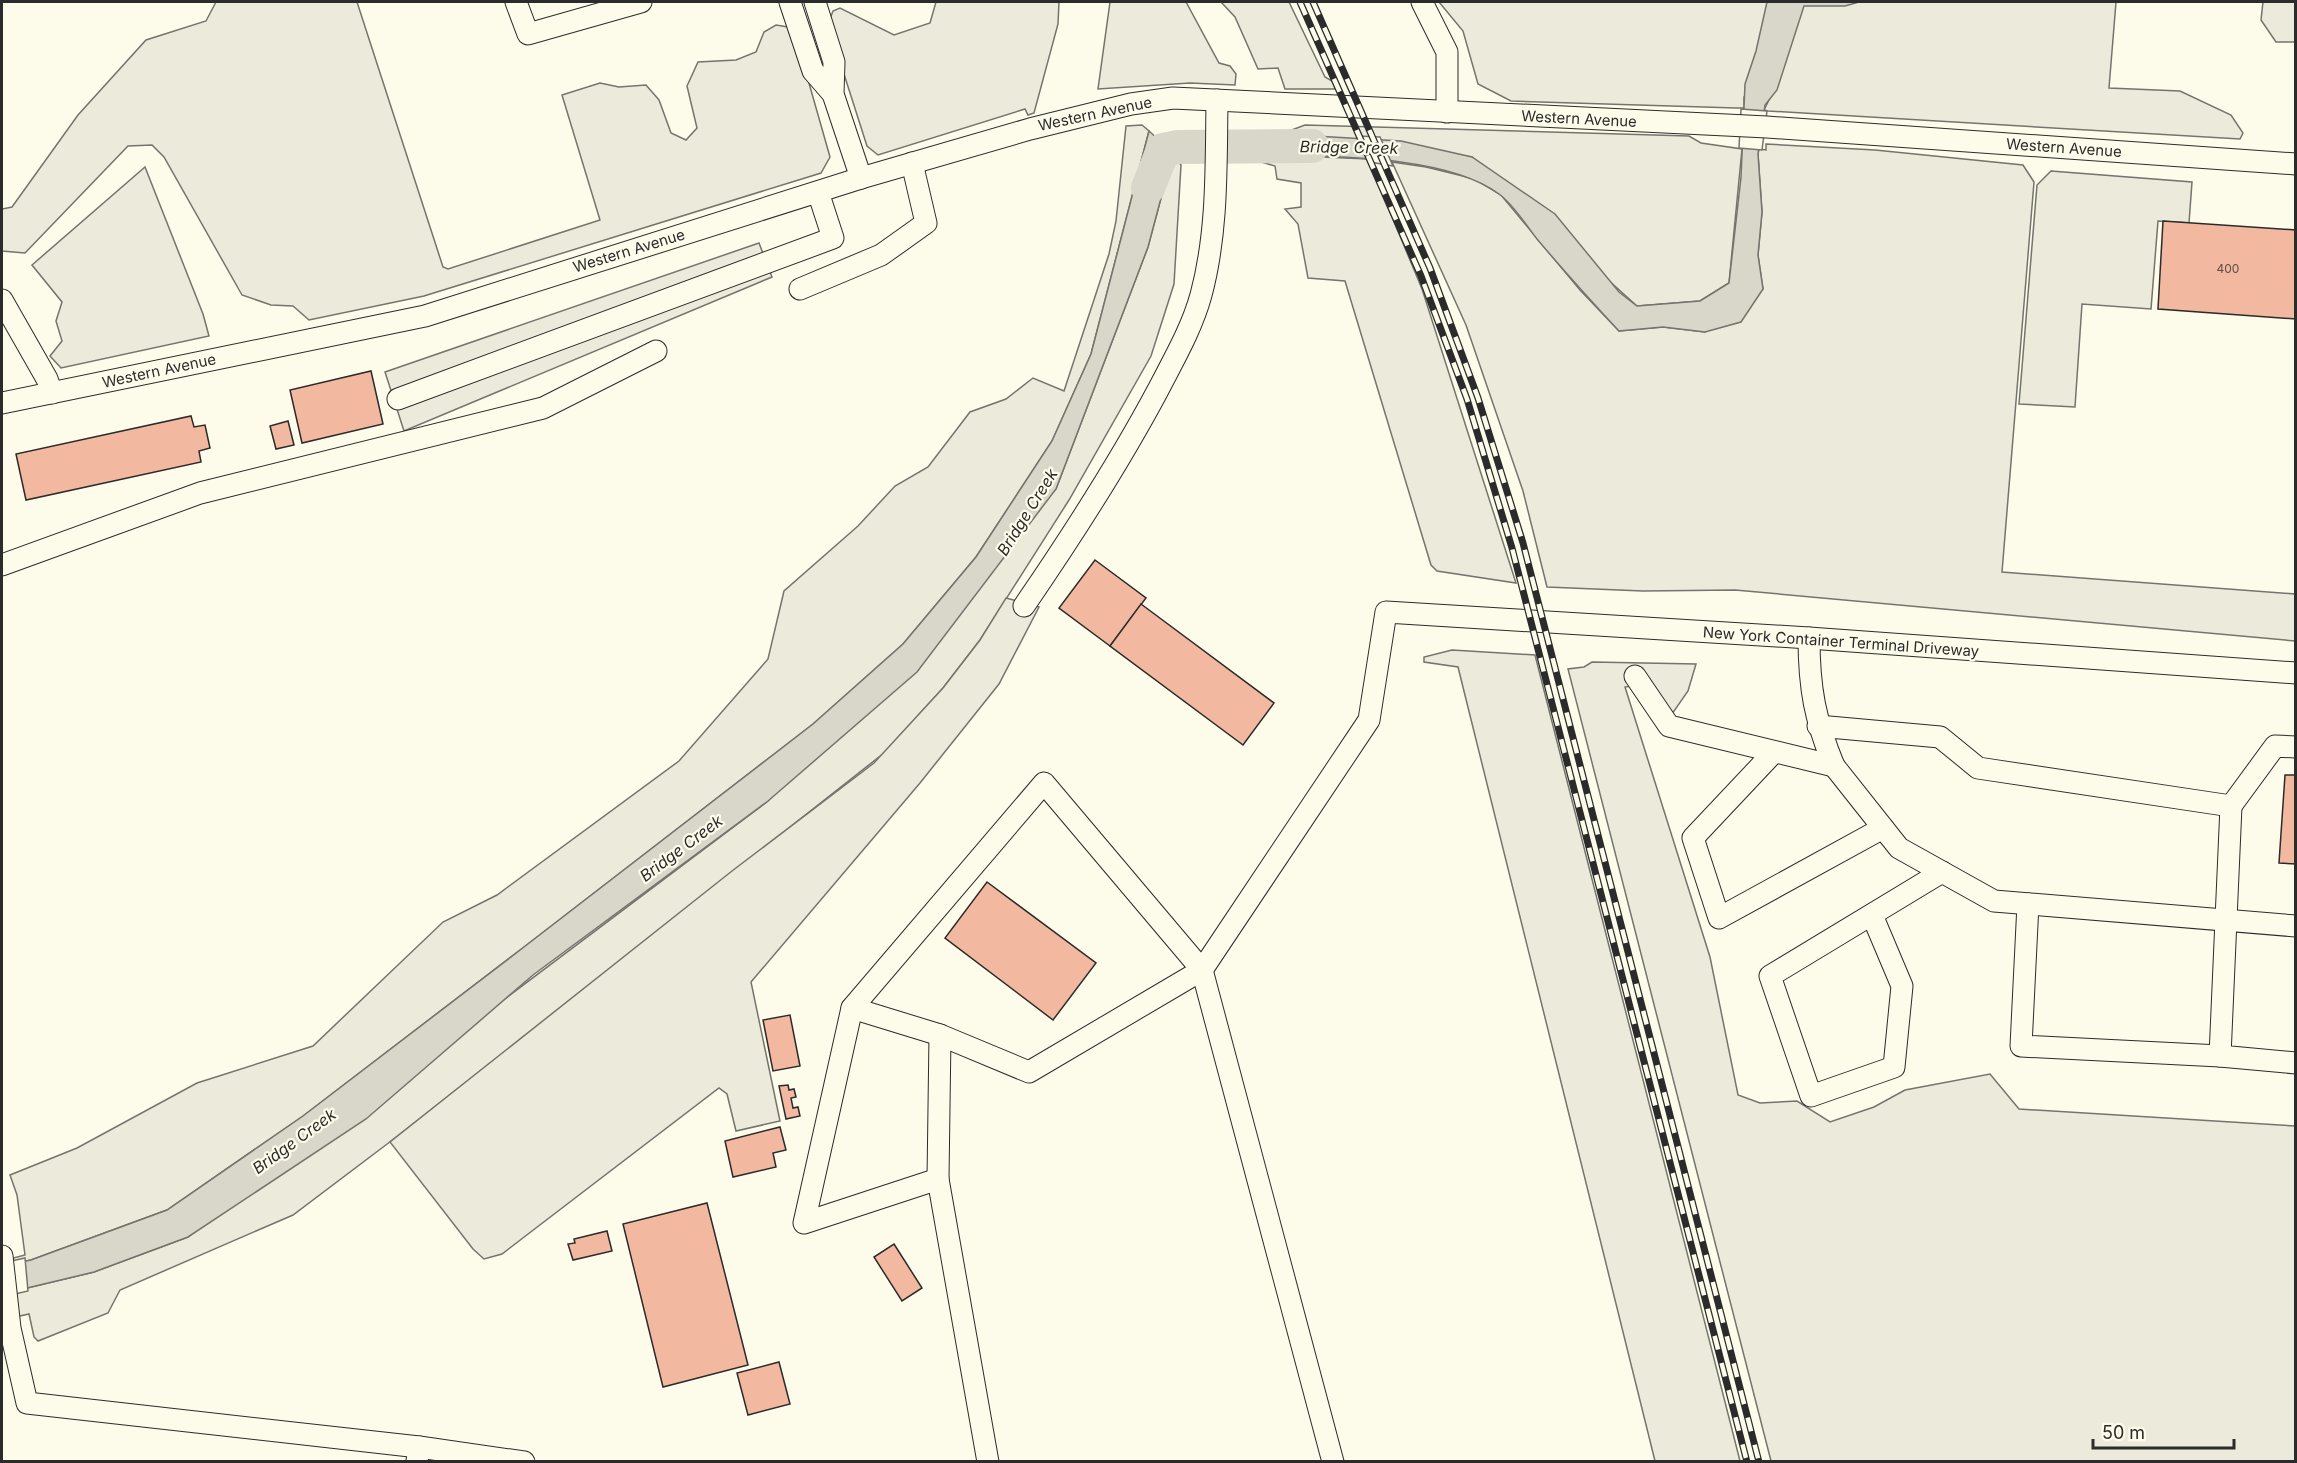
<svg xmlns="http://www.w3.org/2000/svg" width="2297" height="1463" viewBox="0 0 2297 1463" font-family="Inter,sans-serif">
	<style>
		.green { fill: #ecebdb; stroke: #74746e; stroke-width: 1.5 }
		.parking { fill: #eceadb; stroke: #74746e; stroke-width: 1.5 }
		.water { fill: #d8d7c9; stroke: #74746e; stroke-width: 1.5 }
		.pier { fill: #fdfbea; stroke: #74746e; stroke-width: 1.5 }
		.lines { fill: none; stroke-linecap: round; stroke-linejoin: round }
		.river { stroke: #d8d7c9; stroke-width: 34 }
		.building { fill: #f2b8a0; stroke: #2b2b2b; stroke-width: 1.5 }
		.minor-casing { stroke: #2b2b2b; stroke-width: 23 }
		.minor { stroke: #fdfbea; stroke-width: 21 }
		.rail-casing { stroke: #2b2b2b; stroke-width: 7 }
		.rail { stroke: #fdfbea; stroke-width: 4.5; stroke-dasharray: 14; stroke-linecap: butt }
		.labels { text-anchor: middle; stroke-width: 4.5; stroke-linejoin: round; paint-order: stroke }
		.number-label { font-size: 12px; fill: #5d4e48 }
		.street-label { font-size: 15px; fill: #2b2b2b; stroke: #fdfbea }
		.water-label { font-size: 16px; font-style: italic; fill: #2b2b2b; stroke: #fdfbea }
	</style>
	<rect width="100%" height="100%" fill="#fdfbea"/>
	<g class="green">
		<polygon points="216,2 357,2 443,267 448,269 600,220 562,95 600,83 619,87 646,85 659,100 671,133 686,140 697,128 687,86 698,62 736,60 756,52 764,32 776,25 788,27 795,34 830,157 821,173 424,296 309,320 293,306 271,305 242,295 164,157 152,145 128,146 25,253 2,251 2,209 12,207 78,115 146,40 206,21"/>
		<polygon points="936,2 1059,2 1058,24 1034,113 1028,115 1025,109 878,155 867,146 828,24 833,11 840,8 894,35 930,23"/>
		<polygon points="1110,2 1186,2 1219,63 1230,66 1236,74 1235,85 1190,83 1098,89"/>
		<polygon points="1221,2 1289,2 1325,77 1332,81 1336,89 1285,89 1278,68 1258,69 1235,17"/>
		<polygon points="1439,2 2116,2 2109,88 2180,91 2231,115 2243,133 2240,139 1768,111 1764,110 1770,98 1744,97 1744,108 1736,108 1511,101 1478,84 1463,31"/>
		<polygon points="2263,2 2295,2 2295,42 2276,42 2261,20"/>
		<polygon points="1142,125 1149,131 1091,354 1052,441 976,557 903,644 813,724 524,947 303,1116 167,1210 31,1260 2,1266 2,1261 25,1255 17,1195 10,1175 77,1148 197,1083 313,1046 443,922 497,895 679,761 768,659 784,591 858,526 895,486 928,467 970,412 1006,399 1033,378 1064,391 1109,254 1116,221 1126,126"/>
		<polygon points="1305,125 1689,136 1701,143 1742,149 1729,283 1700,301 1637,306 1472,157 1281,134"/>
		<polygon points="1766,144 1875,150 2023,165 2034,182 2002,572 2295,594 2295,641 1735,590 1643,591 1547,587 1523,491 1466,325 1392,162 1426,167 1475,179 1501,195 1580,290 1619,331 1663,327 1705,332 1763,289 1758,255 1762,212 1758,154 1759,149 1766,150"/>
		<polygon points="1173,153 1181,165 1174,284 1151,356 1069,500 980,640 943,688 884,753 403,1132 293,1215 120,1290 108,1313 38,1341 34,1337 29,1314 2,1320 2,1294 94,1272 188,1237 768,801 1056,489 1148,247"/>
		<polygon points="1254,154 1368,159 1422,289 1516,583 1437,571 1431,565 1345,281 1308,278 1298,224 1285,209 1301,207 1301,183 1277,179 1275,166 1248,158"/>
		<polygon points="1452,650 1535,655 1740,1461 1655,1461 1458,667 1424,662 1424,657"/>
		<polygon points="1592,662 1696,664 1688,691 1672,714 1650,683 1625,687 1710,957 1738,1095 1760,1103 1797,1101 1830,1122 1874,1107 1905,1090 1990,1074 2019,1109 2295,1126 2295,1461 1771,1461 1568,669 1584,667"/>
	</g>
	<g class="parking">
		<polygon points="145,167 203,314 209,336 61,368 50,356 62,341 56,321 62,302 32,265"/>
		<polygon points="2051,171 2192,182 2189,223 2158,221 2151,309 2082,304 2075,407 2019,404 2037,185"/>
		<polygon points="759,243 772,277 404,431 385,372"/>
		<polygon points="1006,598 1039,607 999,684 920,783 751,982 780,1121 736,1131 727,1094 719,1088 502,1254 484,1259 473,1249 390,1142 732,871 874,763 943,688 980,640"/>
	</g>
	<g class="water">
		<path d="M1767,2H1859L1845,6H1804L1777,90L1765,105L1758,154L1762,212L1758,255L1763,289L1741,322L1705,332L1663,327L1619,331C1591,301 1564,271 1537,239C1526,225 1514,205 1499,194C1444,153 1322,157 1254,154L1281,134L1401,141L1472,157L1555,214L1619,292L1637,306L1700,301L1729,283L1741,177L1745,84L1756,51Z"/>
		<polygon points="1149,131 1173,153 1148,247 1056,489 917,672 768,801 533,975 366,1119 188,1237 94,1272 2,1294 2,1266 31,1260 167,1210 303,1116 524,947 813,724 903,644 976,557 1052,441 1091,354"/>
	</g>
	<g class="pier">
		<polygon points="1741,109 1767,111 1762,150 1739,148"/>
		<polygon points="1358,136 1380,137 1393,166 1370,162"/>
		<polygon points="25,1258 28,1291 2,1297 2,1263"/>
	</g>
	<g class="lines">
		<polyline class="river" points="1148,188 1163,150 1178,147 1312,146"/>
	</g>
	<g class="building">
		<polygon points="2163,221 2296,230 2296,319 2158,309"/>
		<polygon points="371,371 383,424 302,443 290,390"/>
		<polygon points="191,416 194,427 205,425 210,448 199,451 201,462 26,500 16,454"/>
		<polygon points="288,421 294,445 276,449 270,426"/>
		<polygon points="1095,560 1146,598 1110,646 1059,608"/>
		<polygon points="1141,604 1274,703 1243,745 1110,646"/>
		<polygon points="2285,775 2296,775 2296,864 2279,863"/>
		<polygon points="987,882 1096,963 1053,1020 945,938"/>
		<polygon points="790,1015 800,1066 773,1071 763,1020"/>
		<polygon points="788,1085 789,1090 794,1089 796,1097 791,1098 793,1108 798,1107 800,1116 786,1119 779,1086"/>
		<polygon points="780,1127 786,1150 773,1153 776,1167 733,1177 725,1141"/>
		<polygon points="707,1203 748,1365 663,1387 623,1224"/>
		<polygon points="607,1231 612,1251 573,1260 568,1244 575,1243 574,1239"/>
		<polygon points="894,1244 922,1288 902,1301 874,1257"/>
		<polygon points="779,1362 790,1404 748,1415 737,1373"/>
	</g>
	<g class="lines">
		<defs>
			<g id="minor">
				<polyline points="516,2 528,34 641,2"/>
				<polyline points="790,2 813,71 833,94"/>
				<polyline points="815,2 834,62 833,94 861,178"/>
				<polyline points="1422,2 1447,52 1447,112"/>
				<polyline points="800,289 881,255 926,223 912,163"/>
				<polyline points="2,300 47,379 52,393"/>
				<polyline points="398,399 833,238 818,192"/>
				<polyline points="2,403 425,316 861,178 1030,129 1131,104 1173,98 1767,127 2296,164"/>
				<polyline points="2,565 200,493 543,408 656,351"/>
				<path d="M1024,606C1072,536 1118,465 1158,390C1174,359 1192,328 1201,295C1218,232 1216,165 1217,100"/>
				<path d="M1635,676L1669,726L1834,766C1815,720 1809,688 1809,638"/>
				<polyline points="1818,726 1940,737 1978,768 2231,806 2275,746 2296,747"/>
				<polyline points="1774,752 1693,838 1719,918 1883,828"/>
				<polyline points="1834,766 1899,848 1994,901 2296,926"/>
				<polyline points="2231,806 2220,1056 2296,1063"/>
				<polyline points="2028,904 2021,1046 2220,1056"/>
				<polyline points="1872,915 1902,986 1894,1067 1811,1096 1770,976 1942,872"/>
				<polyline points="852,1008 804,1223 938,1179"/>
				<polyline points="940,1035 852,1008 1044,783 1202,970 1333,1462"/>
				<polyline points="2,1256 10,1328 27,1403 419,1447"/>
				<polyline points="417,1461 419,1447 524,1462"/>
				<polyline points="988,1462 938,1179 940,1035 1029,1072 1202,970 1369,720 1386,612 1809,638 2296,673"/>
			</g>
		</defs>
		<use href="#minor" class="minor-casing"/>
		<use href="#minor" class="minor"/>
		<defs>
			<g id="rail">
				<polyline points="1300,2 1421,276 1467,399 1512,548 1747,1462"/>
				<polyline points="1313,2 1430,268 1478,398 1523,543 1759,1462"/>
			</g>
		</defs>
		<use href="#rail" class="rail-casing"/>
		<use href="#rail" class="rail"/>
	</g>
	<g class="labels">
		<g class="number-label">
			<text x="2228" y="273">400</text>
		</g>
		<g class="street-label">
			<text transform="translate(1095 114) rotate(-12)" y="5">Western Avenue</text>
			<text transform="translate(1579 119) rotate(3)" y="5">Western Avenue</text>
			<text transform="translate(2064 148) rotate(4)" y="5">Western Avenue</text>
			<text transform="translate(629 251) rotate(-17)" y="5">Western Avenue</text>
			<text transform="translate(159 371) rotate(-12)" y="5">Western Avenue</text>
			<text transform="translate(1841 642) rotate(4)" y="5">New York Container Terminal Driveway</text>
		</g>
		<g class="water-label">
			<text transform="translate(1349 147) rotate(1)" y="6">Bridge Creek</text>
			<text transform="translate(1027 512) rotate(-58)" y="6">Bridge Creek</text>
			<text transform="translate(681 848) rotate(-37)" y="6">Bridge Creek</text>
			<text transform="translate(294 1141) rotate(-36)" y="6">Bridge Creek</text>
		</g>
	</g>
	<rect width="2297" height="1463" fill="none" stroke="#2b2b2b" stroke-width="6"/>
	<path d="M2093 1439v9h141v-9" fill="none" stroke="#2b2b2b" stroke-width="3"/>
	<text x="2102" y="1439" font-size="18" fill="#2b2b2b" stroke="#fdfbea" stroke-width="4.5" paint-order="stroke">50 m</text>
</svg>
